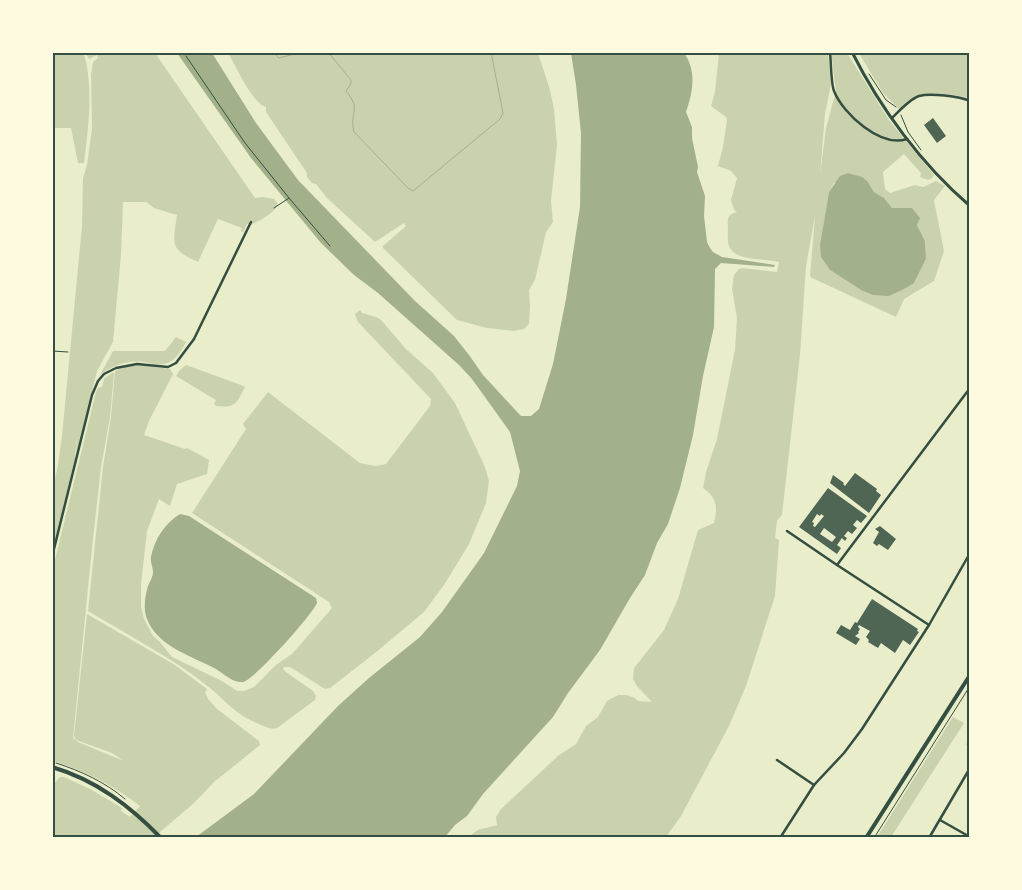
<svg xmlns="http://www.w3.org/2000/svg" width="1022" height="890" viewBox="0 0 1022 890" font-family="'Work Sans',sans-serif">
	<style>
		.green { fill: #cad2ad; fill-rule: evenodd }
		.water { fill: #a3b18a }
		.lines { fill: none; stroke-linecap: round; stroke-linejoin: round }
		.stream { stroke: #a3b18a; stroke-width: 1 }
		.building { fill: #4f6655; fill-rule: evenodd }
		.path { stroke: #344e41; stroke-width: 1 }
		.service { stroke: #344e41; stroke-width: 1 }
		.minor { stroke: #344e41; stroke-width: 2.5 }
		.secondary { stroke: #344e41; stroke-width: 3 }
		.primary { stroke: #344e41; stroke-width: 4 }
		.neatline { fill: none; stroke: #344e41; stroke-width: 2 }
	</style>
	<rect width="100%" height="100%" fill="#e9edc9"/>
	<g class="green">
		<path d="M53,53H155L255,198L263,197L274,199L278,204C274,214 260,220 251,225L247,224L243,232H241L242,228L218,219L198,262C169,249 173,244 177,215L154,208L146,202H123L121,255L113,342L97,371L76,456L77,434L75,458L53,549V488L58,465L62,436L82,226L83,178L87,165L92,129L91,75L93,62L98,58L97,55L89,59L86,54L84,55C94,86 88,131 84,163H78L71,128H53Z"/>
		<path d="M228,53H538L550,90L554,109L557,145L551,201L553,222L546,232L535,280L529,290L530,306L529,324L524,329L514,331L487,328L457,320L383,248V246L406,226L404,223L375,242L327,198L316,184L312,183L307,177V173L266,112V107C252,103 236,66 228,53Z"/>
		<path d="M719,53H828L831,84L825,114L820,175L826,128L836,91L831,53H847L889,120L934,175L932,178L928,180L920,177L921,173L904,154L883,172L885,189L890,193L915,185L923,187L936,181L945,186L934,200L944,251L934,281L904,299L896,317L810,277L815,216L806,266L800,355L782,515L777,521L775,538L779,540L775,596L746,686L729,726L681,816L666,837L467,838L478,830L497,825L496,817L501,809L559,755L576,744L586,726L598,717L607,701L618,695H627L635,698L638,701L652,702L637,686L633,679L634,668L664,630L678,599L698,530L714,523C718,507 717,498 703,488L706,472L717,439L735,350L737,318L732,289L734,275L739,269L742,268L777,272L779,262C765,258 735,262 729,246C727,240 728,233 728,226C727,219 728,214 737,212L734,210L731,200L737,178L731,171L718,166L723,147L727,120L726,117L711,106L715,92ZM868,182L874,192L884,198L892,208L917,225L925,241L926,259L914,283L861,290L830,270L823,228L829,192L834,183Z"/>
		<polygon points="859,53 969,53 969,98 953,95 920,95 900,110 883,93"/>
		<path d="M360,310L362,313L376,317L381,320L406,349L433,373L455,403L485,467L489,481L486,503L469,544L444,585L424,612L375,653L330,688L325,689L290,667H284L283,669L286,672L313,691L316,696L315,700L277,728C270,730 265,726 259,724C237,716 228,703 210,688C173,658 129,636 88,611L103,467L111,417L115,371C132,362 152,367 170,369L173,374L149,421L144,435L185,449L187,448L209,460L207,474L177,484L170,506L159,499L147,531L141,584V606L144,619L153,636L160,642L172,657L222,681L237,691H244L254,687L276,665L292,654L332,608L329,602L192,513L246,429L243,424L268,392L360,463L376,466L386,464L430,406L431,399L358,322L355,314Z"/>
		<path d="M176,337L186,342C181,351 175,362 164,364C158,365 150,363 144,362C128,360 113,365 100,375L113,351H165Z"/>
		<path d="M186,365L241,385L245,387C236,404 236,408 216,406L214,404L216,400L176,376L179,371Z"/>
		<path d="M112,373H114L110,417L101,467L92,548L73,738L78,742L124,761L112,753L76,740L74,736L87,614L175,665L207,689L205,692L208,699L160,784L208,699L217,709L259,741L260,745L214,782L194,803L154,837L53,838V785L60,777H64L90,789L122,808L121,811L130,817L140,806C116,787 84,770 53,761V568L96,392L98,388L102,387L104,379Z"/>
		<polygon points="953,717 964,723 891,837 877,837"/>
	</g>
	<g class="water">
		<path d="M177,53H212L256,123L298,180L415,301L454,336L469,355L483,375L521,416H531L539,409L553,364L566,299L580,207L581,133L576,85L571,53H684C697,71 693,92 686,112L692,127V138L698,167L697,172L705,196L704,216L707,242L710,248L713,252L722,257L775,265L774,267L721,263L715,269L714,327L703,376L693,435L680,488L668,524L657,543L645,575L630,598L600,650L568,693L553,717L483,794L467,816L455,825L445,837H196L254,794L338,706L369,678L420,637L442,612L484,553L517,486L520,471L510,432L472,379L459,365L378,293L354,275L321,243L251,158Z"/>
		<polygon points="848,173 862,177 868,182 874,192 884,198 892,208 912,208 920,218 917,225 925,241 926,259 914,283 904,289 889,296 873,295 861,290 830,270 821,257 820,245 829,192 840,176"/>
		<path d="M180,514L189,516L316,598L317,603C313,614 252,682 243,682C233,683 224,674 216,669C192,656 158,647 147,619C143,609 145,596 148,586C150,581 153,577 153,572C153,567 150,562 151,557C154,540 165,523 180,514Z"/>
	</g>
	<g class="lines">
		<g class="stream">
			<polyline points="273,52 279,58 303,52"/>
			<path d="M328,52L351,80V84L346,91C362,110 349,112 354,132L409,189L413,191L500,119L503,113L491,52"/>
		</g>
	</g>
	<g class="building">
		<polygon points="933,118 946,136 937,143 924,125"/>
		<polygon points="855,473 877,489 876,491 881,495 869,513 830,483 833,475 844,483 843,484 845,486"/>
		<path d="M828,488L867,516L861,523L857,520L853,525L857,528L852,534L848,531L844,536L847,538L845,541L842,538L837,545L841,548L837,554L799,527ZM817,514L820,516L821,514L824,516L815,527L813,526L814,523L812,522ZM824,528L836,537L832,542L820,534Z"/>
		<polygon points="880,526 896,539 888,550 879,544 877,546 873,543 879,532 875,529"/>
		<polygon points="872,599 918,629 917,631 919,632 910,645 903,640 895,653 881,643 878,648 868,642 869,640 866,637 870,631 859,625 858,627 860,629 858,632 859,633 855,636 860,639 856,645 836,633 841,625 850,630 855,622 857,623"/>
	</g>
	<g class="lines">
		<g class="path">
			<polyline points="186,56 245,143 289,198"/>
			<polyline points="869,74 886,100 896,107"/>
			<polyline points="901,115 908,132 921,150"/>
			<polyline points="274,208 289,198 330,246"/>
			<path d="M56,763C81,771 105,782 125,799"/>
			<polyline points="874,838 970,686"/>
		</g>
		<polyline class="service" points="52,351 68,352"/>
		<g class="minor">
			<path d="M830,52C831,61 831,84 834,91C843,114 881,148 907,139"/>
			<path d="M892,118C899,111 910,99 919,96C930,93 959,96 970,101"/>
			<polyline points="787,531 837,565"/>
			<polyline points="52,557 92,395 98,381 104,374 116,368 137,364 168,367 176,363 194,339 251,222"/>
			<polyline points="929,625 837,565 970,388"/>
			<polyline points="968,744 970,745"/>
			<polyline points="777,760 814,785"/>
			<polyline points="940,820 970,837"/>
			<polyline points="780,838 814,785 844,753 862,729 929,625 970,553"/>
			<polyline points="929,838 970,768"/>
		</g>
		<path class="secondary" d="M852,52C880,108 922,165 970,206"/>
		<g class="primary">
			<path d="M52,767C96,780 130,806 161,838"/>
			<polyline points="866,838 970,675"/>
		</g>
	</g>
	<rect width="1022" height="890" fill="none" stroke="#fefae0" stroke-width="108"/>
	<rect x="54" y="54" width="914" height="782" class="neatline"/>
</svg>
